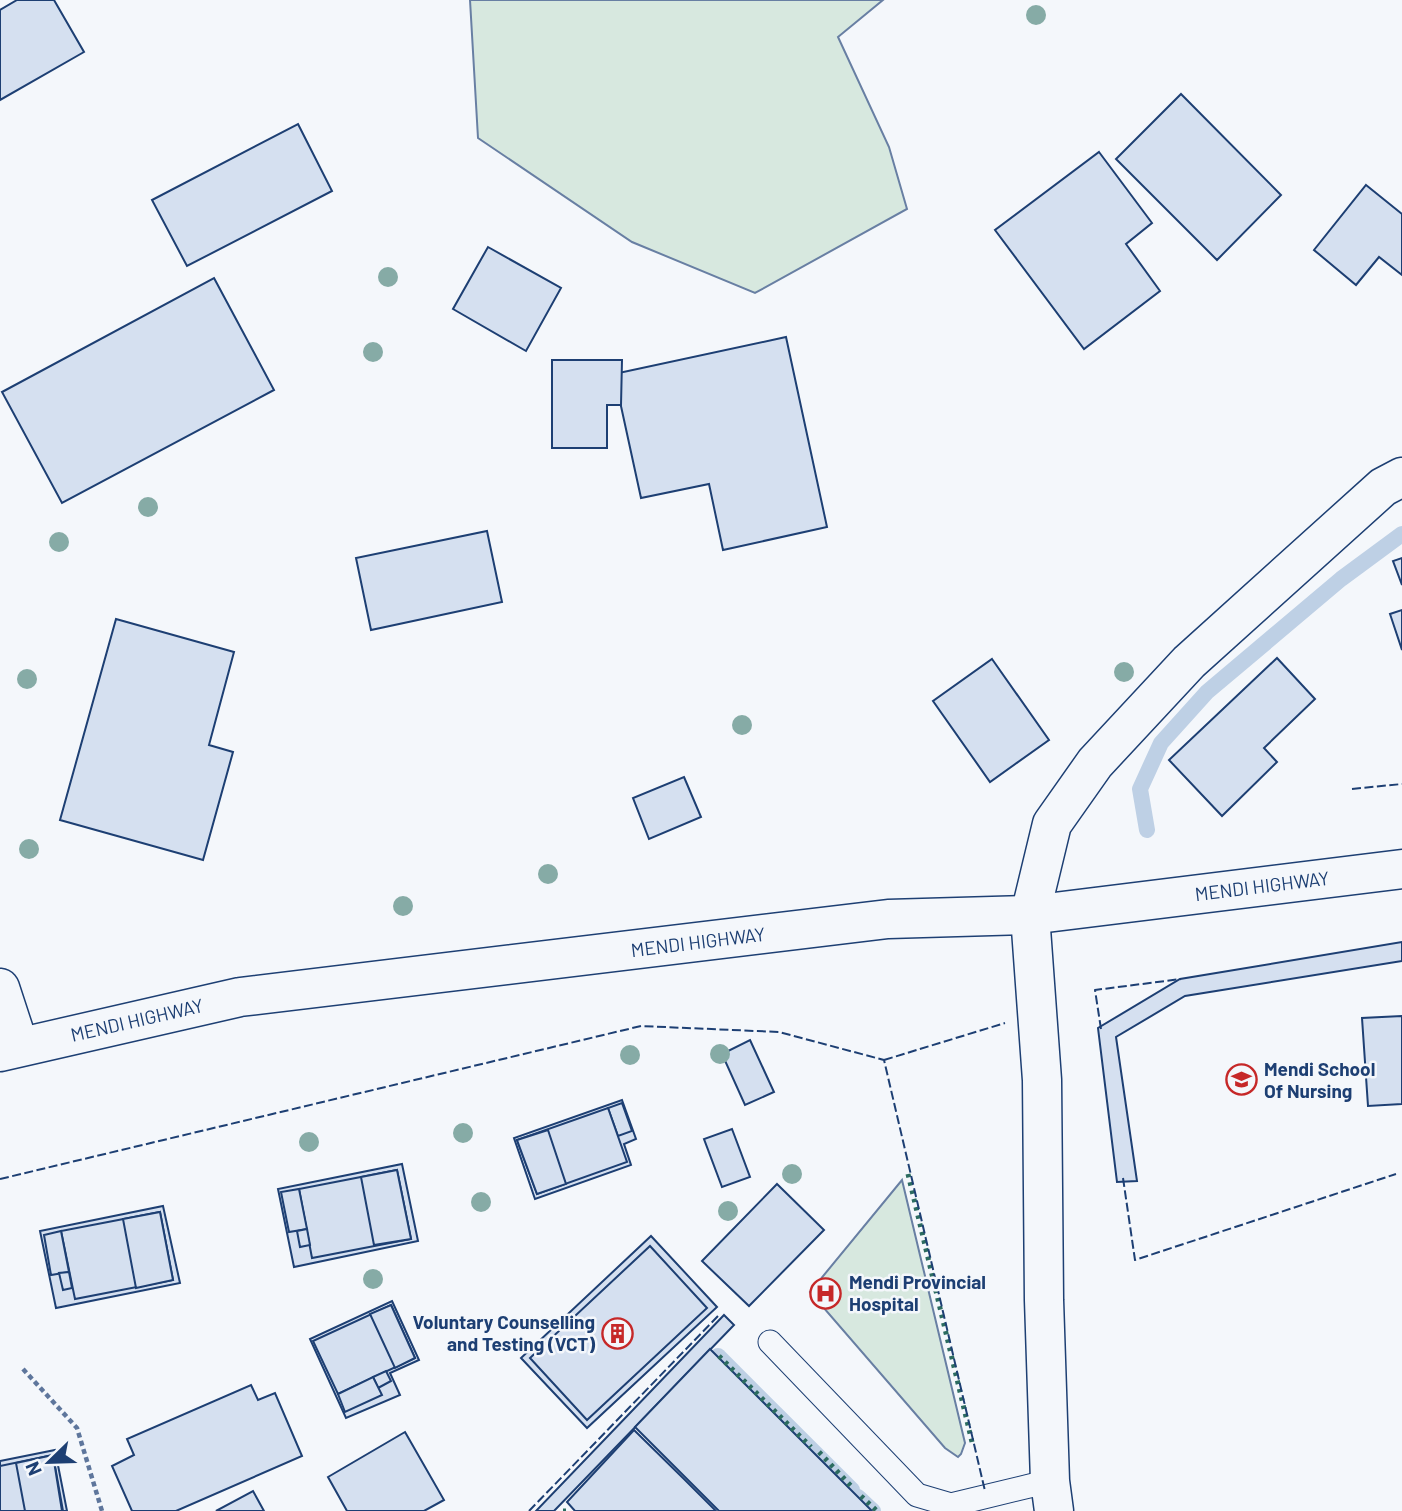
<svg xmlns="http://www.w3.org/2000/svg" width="1402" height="1511" viewBox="0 0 1402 1511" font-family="Barlow,sans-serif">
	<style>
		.green { fill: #d7e8df; stroke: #687fa3; stroke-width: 2 }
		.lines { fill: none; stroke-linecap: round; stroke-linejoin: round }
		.stream { stroke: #bed0e5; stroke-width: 16 }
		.building { fill: #d5e0f0; stroke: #1d3f73; stroke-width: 2 }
		.service-casing { stroke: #1d3f73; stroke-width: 25 }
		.minor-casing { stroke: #1d3f73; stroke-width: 41 }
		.secondary-casing { stroke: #1d3f73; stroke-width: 41 }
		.path { stroke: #5e769c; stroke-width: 4.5; stroke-dasharray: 5 3.5; stroke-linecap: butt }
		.service { stroke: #f4f7fb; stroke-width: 23 }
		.minor { stroke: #f4f7fb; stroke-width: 38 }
		.secondary { stroke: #f4f7fb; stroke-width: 38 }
		.hedge { stroke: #2c6c60; stroke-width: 5; stroke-dasharray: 3.5 5; stroke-linecap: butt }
		.fence { stroke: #1d3f73; stroke-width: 2; stroke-dasharray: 9 3.5; stroke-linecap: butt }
		.tree { fill: #86aba6 }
		.labels { text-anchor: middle; stroke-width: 5; stroke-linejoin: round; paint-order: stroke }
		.street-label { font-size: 19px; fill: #1d3f73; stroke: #f4f7fb }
		.poi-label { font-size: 19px; font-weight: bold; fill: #1d3f73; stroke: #f4f7fb; text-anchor: start }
	</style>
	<rect width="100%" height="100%" fill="#f4f7fb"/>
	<g class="green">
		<polygon points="470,0 883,0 838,37 889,147 907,209 755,293 632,242 478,138"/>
		<polygon points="902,1180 965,1443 961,1454 958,1457 945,1448 810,1292"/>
	</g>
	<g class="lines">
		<g class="stream">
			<polyline points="1147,830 1140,789 1161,743 1207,692 1341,579 1402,534"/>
			<polyline points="718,1356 852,1490"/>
			<polyline points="858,1497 873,1511"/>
		</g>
	</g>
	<g class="building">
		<polygon points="17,0 54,0 84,52 0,100 0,10"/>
		<polygon points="1181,94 1281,195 1217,260 1116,159"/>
		<polygon points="298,124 332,191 187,266 152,200"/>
		<polygon points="1099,152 1152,223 1126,244 1160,291 1084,349 995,230"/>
		<polygon points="1366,185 1402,214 1402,275 1379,257 1356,285 1314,250"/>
		<polygon points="488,247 561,288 526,351 453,309"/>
		<polygon points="214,278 274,390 62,503 2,392"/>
		<polygon points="786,337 827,527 723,550 709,484 641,498 614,374"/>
		<polygon points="552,360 622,360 621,405 607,405 607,448 552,448"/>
		<polygon points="487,531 502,602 371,630 356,558"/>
		<polygon points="1402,558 1402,585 1393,561"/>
		<polygon points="1402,610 1402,650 1390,614"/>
		<polygon points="116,619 234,652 209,745 233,752 203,860 60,820"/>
		<polygon points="1277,658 1315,699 1264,748 1277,762 1222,816 1169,760"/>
		<polygon points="992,659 1049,740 990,782 933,701"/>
		<polygon points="684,777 701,817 649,839 633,798"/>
		<polygon points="1402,942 1402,961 1185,996 1116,1037 1137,1181 1117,1182 1098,1028 1180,979"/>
		<polygon points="1402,1016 1402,1104 1368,1106 1362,1018"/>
		<polygon points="750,1040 774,1092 745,1105 722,1054"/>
		<polygon points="622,1100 636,1139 624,1144 631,1165 535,1199 514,1138"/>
		<polygon points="622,1103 632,1131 618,1136 608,1108"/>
		<polygon points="608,1108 627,1162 537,1194 517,1140"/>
		<polygon points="732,1129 750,1177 722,1187 704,1139"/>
		<polygon points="548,1130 566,1184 537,1194 517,1140"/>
		<polygon points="402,1164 418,1241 294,1267 278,1189"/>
		<polygon points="397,1170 411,1239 312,1258 299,1189"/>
		<polygon points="397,1170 411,1239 374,1245 361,1177"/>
		<polygon points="777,1184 824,1230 749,1306 702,1261"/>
		<polygon points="299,1189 307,1229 289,1232 281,1192"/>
		<polygon points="163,1206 180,1283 56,1308 40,1231"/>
		<polygon points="160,1212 173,1280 75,1299 61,1231"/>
		<polygon points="160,1212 173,1280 136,1288 123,1219"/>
		<polygon points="307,1229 310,1245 300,1247 297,1231"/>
		<polygon points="61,1231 69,1272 51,1275 44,1235"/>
		<polygon points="651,1236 717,1307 587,1428 521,1358"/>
		<polygon points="650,1246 707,1308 587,1420 530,1358"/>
		<polygon points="69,1272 72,1288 63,1290 59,1273"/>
		<polygon points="392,1301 419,1360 390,1373 400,1395 346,1418 310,1339"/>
		<polygon points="391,1305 415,1358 338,1394 313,1341"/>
		<polygon points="391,1305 415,1358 395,1368 370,1314"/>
		<polygon points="724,1315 734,1325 554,1511 536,1511"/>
		<polygon points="710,1349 872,1511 719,1511 635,1427"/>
		<polygon points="386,1371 391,1381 378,1388 373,1377"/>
		<polygon points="373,1377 382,1395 345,1412 338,1394"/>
		<polygon points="251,1385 258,1400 275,1393 302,1456 176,1511 132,1511 112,1466 134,1455 127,1439"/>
		<polygon points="634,1430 684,1479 716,1511 575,1511 567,1502"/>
		<polygon points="405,1432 444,1500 424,1511 347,1511 328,1477"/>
		<polygon points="55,1450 67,1511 0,1511 0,1461"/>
		<polygon points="53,1455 63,1511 0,1511 0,1466"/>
		<polygon points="53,1455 62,1511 25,1511 16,1463"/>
		<polygon points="253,1491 264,1511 216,1511"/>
	</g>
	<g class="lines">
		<defs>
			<polyline id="service" points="770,1342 917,1495 951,1505 1050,1481"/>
			<g id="minor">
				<polyline points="0,988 19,1046"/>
				<polyline points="1054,1511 1050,1481 1044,1300 1042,1080 1030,915 1052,824 1095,763 1189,662 1383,487 1402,477"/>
			</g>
			<polyline id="secondary" points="0,1052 240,997 888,919 1030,915 1402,869"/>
		</defs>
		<use href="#service" class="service-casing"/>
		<use href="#minor" class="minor-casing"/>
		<use href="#secondary" class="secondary-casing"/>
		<polyline class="path" points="23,1369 77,1428 102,1511"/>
		<use href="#service" class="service"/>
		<use href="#minor" class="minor"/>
		<use href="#secondary" class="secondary"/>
		<g class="hedge">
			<polyline points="908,1174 972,1442"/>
			<polyline points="719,1356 811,1447"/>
			<polyline points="819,1452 852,1487"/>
			<polyline points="861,1496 877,1511"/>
			<polyline points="563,1511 566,1511"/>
		</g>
		<g class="fence">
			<polyline points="1352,789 1402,784"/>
			<polyline points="1101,1029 1095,990 1181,979"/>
			<polyline points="884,1060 1005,1023"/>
			<polyline points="1123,1178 1135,1260 1396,1174"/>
			<polyline points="0,1179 641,1026 779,1032 884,1060 985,1491"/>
			<polyline points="529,1511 719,1315"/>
		</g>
	</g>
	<g class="tree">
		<circle cx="1036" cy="15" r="10"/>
		<circle cx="388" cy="277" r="10"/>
		<circle cx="373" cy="352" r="10"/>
		<circle cx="148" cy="507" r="10"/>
		<circle cx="59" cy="542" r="10"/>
		<circle cx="1124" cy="672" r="10"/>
		<circle cx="27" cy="679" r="10"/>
		<circle cx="742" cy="725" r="10"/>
		<circle cx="29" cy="849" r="10"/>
		<circle cx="548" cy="874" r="10"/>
		<circle cx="403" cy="906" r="10"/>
		<circle cx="720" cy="1054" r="10"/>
		<circle cx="630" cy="1055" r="10"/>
		<circle cx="463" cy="1133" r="10"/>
		<circle cx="309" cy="1142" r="10"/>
		<circle cx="792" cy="1174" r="10"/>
		<circle cx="481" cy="1202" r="10"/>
		<circle cx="728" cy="1211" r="10"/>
		<circle cx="373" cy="1279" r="10"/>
	</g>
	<defs>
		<symbol id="university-ring" viewBox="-11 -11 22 22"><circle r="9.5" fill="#f4f7fb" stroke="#c62828" stroke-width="1.5"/><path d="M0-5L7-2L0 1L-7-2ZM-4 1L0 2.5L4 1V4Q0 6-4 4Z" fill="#c62828"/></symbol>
		<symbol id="hospital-ring" viewBox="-11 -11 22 22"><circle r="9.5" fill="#f4f7fb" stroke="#c62828" stroke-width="1.5"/><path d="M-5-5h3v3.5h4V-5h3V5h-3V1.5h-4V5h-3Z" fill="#c62828"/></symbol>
		<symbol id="building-ring" viewBox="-11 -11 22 22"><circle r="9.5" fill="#f4f7fb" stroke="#c62828" stroke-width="1.5"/><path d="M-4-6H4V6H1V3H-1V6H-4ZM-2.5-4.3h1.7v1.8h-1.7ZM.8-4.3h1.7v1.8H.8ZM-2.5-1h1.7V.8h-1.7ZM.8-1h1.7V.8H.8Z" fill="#c62828"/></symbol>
	</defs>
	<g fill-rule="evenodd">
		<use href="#university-ring" x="1224" y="1062" width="35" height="35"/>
		<use href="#hospital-ring" x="808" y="1276" width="35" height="35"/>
		<use href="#building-ring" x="600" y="1316" width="35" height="35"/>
	</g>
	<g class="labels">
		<g class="street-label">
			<text transform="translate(1262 886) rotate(-7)" y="7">MENDI HIGHWAY</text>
			<text transform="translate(698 942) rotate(-7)" y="7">MENDI HIGHWAY</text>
			<text transform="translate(137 1020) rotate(-13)" y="7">MENDI HIGHWAY</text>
		</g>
		<g class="poi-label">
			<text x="1264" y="1076">Mendi School<tspan x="1264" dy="22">Of Nursing</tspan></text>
			<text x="849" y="1289">Mendi Provincial<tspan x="849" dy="22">Hospital</tspan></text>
			<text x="595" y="1329" text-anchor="end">Voluntary Counselling<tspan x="595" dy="22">and Testing (VCT)</tspan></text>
		</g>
	</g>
	<g transform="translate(49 1462) rotate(247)" stroke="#f4f7fb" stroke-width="5" paint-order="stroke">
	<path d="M0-5L12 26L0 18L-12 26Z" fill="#1d3f73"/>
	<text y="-10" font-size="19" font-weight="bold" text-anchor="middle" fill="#1d3f73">N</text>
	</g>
</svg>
